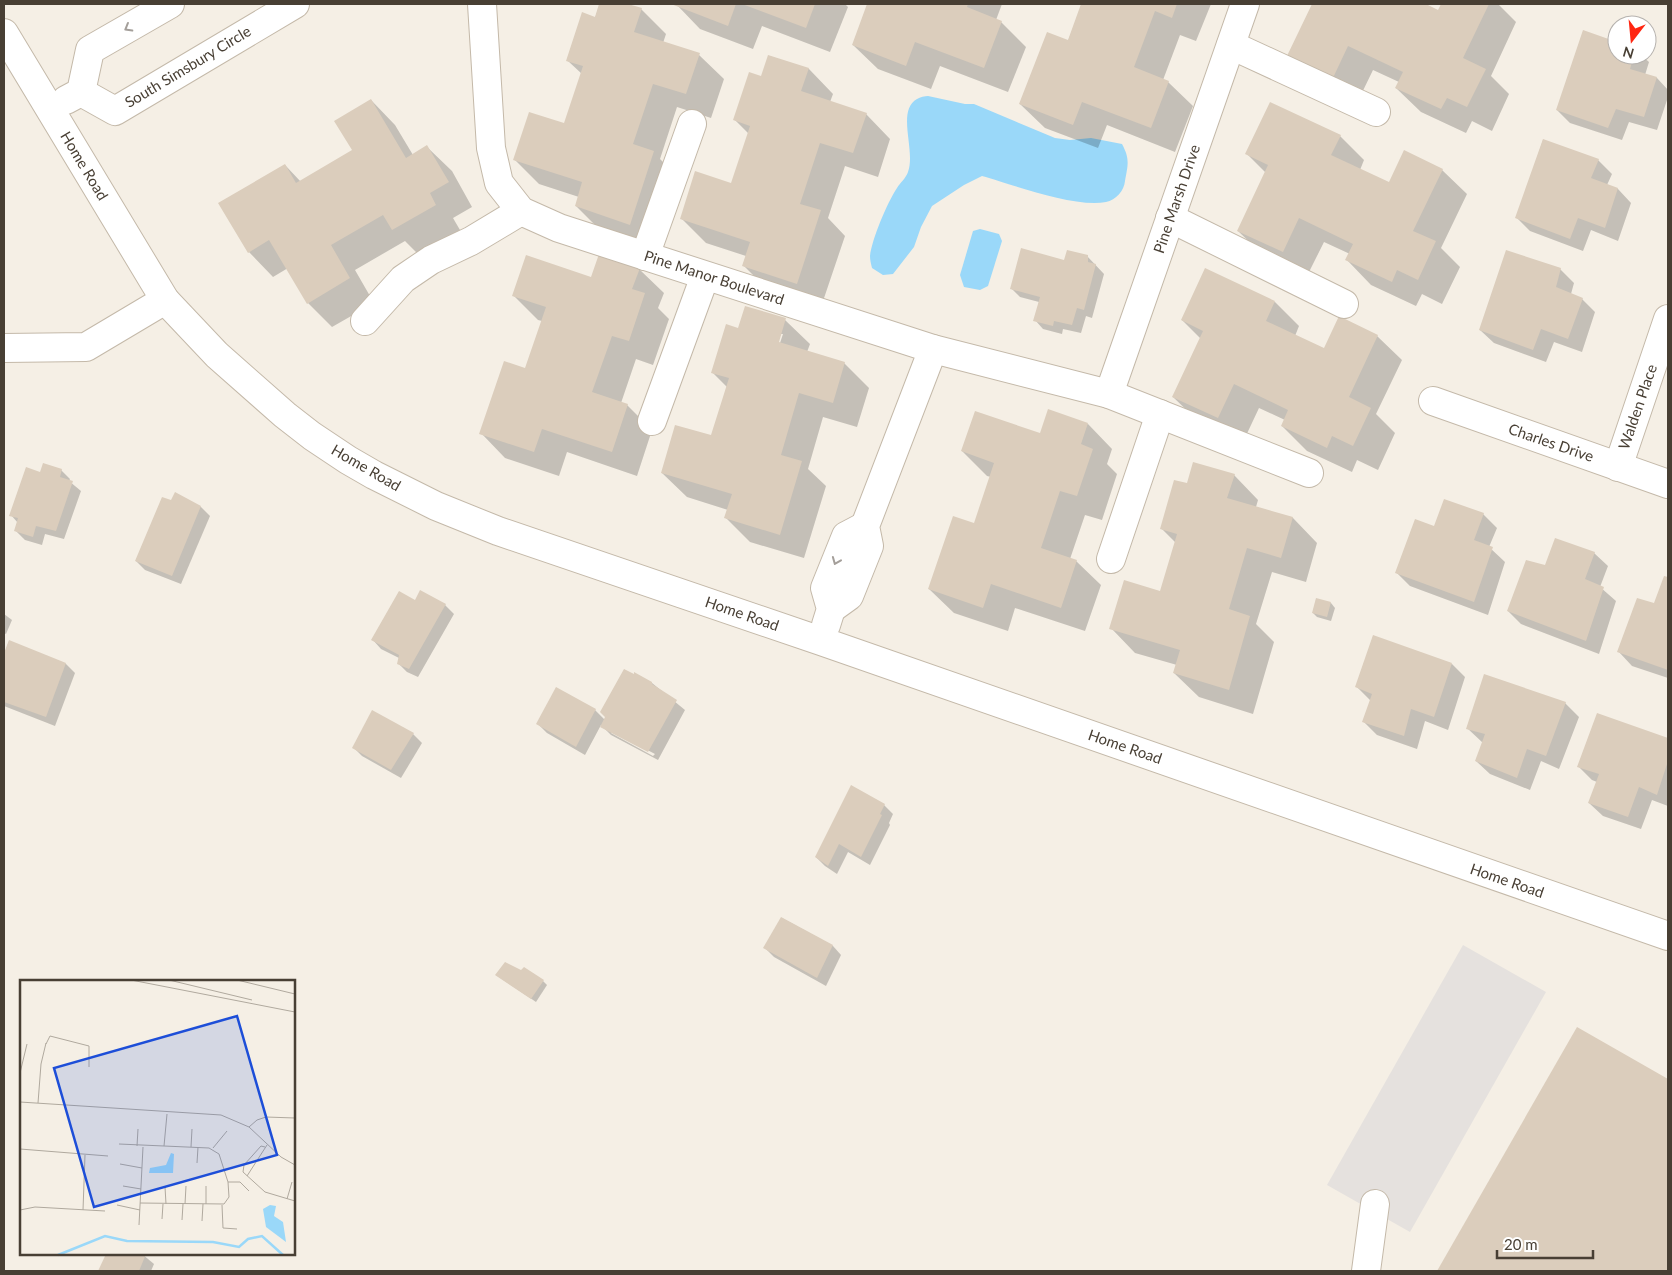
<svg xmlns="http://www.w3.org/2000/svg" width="1672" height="1275" viewBox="0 0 1672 1275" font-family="Lato,sans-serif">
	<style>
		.parking { fill: #e5e1de }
		.water { fill: #9ad8f9 }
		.shadow { fill: #0003; fill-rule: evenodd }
		.building { fill: #dbcdbc }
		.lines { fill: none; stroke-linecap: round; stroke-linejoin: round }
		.minor-casing { stroke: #c4b9a9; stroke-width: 30 }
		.minor { stroke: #fff; stroke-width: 28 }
		.oneway { stroke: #a49f9a }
		.labels { text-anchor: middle; stroke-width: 5; stroke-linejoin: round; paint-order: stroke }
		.street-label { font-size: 15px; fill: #483f34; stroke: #fff }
		.inset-river { fill: none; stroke: #9ad8f9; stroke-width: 2.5 }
		.inset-road { fill: none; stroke: #b0a99e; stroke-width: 1 }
		.view { fill: #1d4ed8; fill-opacity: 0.15; stroke: #1d4ed8; stroke-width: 2.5 }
		.inset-edge { fill: none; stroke: #483f34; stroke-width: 2.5 }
	</style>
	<rect width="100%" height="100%" fill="#f5efe5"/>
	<polygon class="parking" points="1463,945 1546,992 1410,1232 1327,1185"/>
	<g class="water">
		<path d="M928,96L965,104H974L1055,138L1070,140L1091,138L1122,144C1130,159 1128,164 1125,181C1124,191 1116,200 1106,202C1075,208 1014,185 982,176L964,185L932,206L921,227L914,247L893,274L883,275L872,268C871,264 870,260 870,256C872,239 887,203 897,188C900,183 906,178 908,172C916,150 896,111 917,99C920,97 925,96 928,96Z"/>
		<polygon points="980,229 999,234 1002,241 988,286 980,290 964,287 960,275 973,231"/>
	</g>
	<g class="shadow">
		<polygon points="600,4 624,4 641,9 666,34 663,43 699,55 724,79 711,118 677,107 660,159 678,177 654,248 601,231 576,206 579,197 539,184 514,159 565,125 582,74 568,61 595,18"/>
		<polygon points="676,4 845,4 848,7 830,52 762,26 753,49 700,29"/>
		<polygon points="869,4 1002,4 996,20 1001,22 1026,47 1008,92 940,66 931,89 878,69 853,45"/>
		<polygon points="1083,4 1211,4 1196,41 1180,35 1163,80 1168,82 1193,106 1175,152 1107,125 1098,148 1045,128 1020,104 1068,41"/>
		<polygon points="1314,4 1423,4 1439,11 1443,4 1498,4 1516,22 1491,76 1509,94 1492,131 1472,121 1466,133 1421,112 1396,88 1399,82 1373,70 1357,103 1288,58"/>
		<polygon points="1617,43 1617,55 1641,55 1649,62 1645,75 1657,78 1668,90 1668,97 1657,130 1629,122 1622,140 1570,123 1557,110"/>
		<polygon points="769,56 809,69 833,94 830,102 866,114 890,139 878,177 845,166 828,218 845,236 821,307 768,290 743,265 746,256 706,243 681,218 732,184 749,134 735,120 762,78"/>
		<polygon points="371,100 395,125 413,155 427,147 452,171 472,207 453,218 460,230 418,254 405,241 355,270 374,303 332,327 308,303 288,268 273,277 249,252 285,165 301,182 353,151"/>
		<polygon points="1340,136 1364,160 1360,170 1390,184 1442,170 1467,194 1441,248 1460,267 1442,304 1422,294 1416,306 1371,285 1347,260 1350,254 1324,242 1307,276 1263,255 1238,231 1266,173 1247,154"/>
		<polygon points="1543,140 1598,160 1612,174 1607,185 1618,189 1631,203 1618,241 1591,230 1583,251 1530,231 1517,218"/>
		<polygon points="1087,256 1104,274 1092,318 1086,316 1081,333 1063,329 1062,334 1043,329 1035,320 1039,302 1020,297 1011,288 1065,262"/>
		<polygon points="639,269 664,293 658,308 669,319 653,365 636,359 621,403 627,405 652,430 637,476 567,452 559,476 505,458 481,433 526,369 542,321 538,320 514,296"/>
		<polygon points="1560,269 1574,283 1571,294 1582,299 1595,312 1582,352 1554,342 1546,362 1494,343 1480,330"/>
		<polygon points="1275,302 1299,326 1295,336 1325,350 1377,336 1402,360 1376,414 1395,433 1378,470 1357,460 1352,472 1307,451 1282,426 1285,420 1259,408 1243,442 1198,421 1173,397 1201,339 1182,320"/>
		<path d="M785,320L810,344L807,352L844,363L869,388L857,427L823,417L808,469L826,486L804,558L750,542L726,518L728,510L687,497L662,473L712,437L727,387L713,373L739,329ZM780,334H783L778,349L776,348Z"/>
		<polygon points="1088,424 1112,449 1107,464 1117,474 1102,520 1085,515 1070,559 1076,561 1101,585 1085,631 1015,608 1008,631 954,613 929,589 975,525 991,477 987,476 962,451"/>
		<polygon points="61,470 70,479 69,481 81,491 64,539 45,534 42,545 25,540 16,531 18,523 11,515 41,473"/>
		<polygon points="1234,475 1258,500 1256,507 1293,518 1317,543 1306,582 1272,572 1256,624 1274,642 1253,714 1199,697 1174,673 1177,665 1135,653 1111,628 1161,592 1176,543 1161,528 1188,485"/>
		<polygon points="176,494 201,507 210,516 181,584 145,570 136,561"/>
		<polygon points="1483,514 1497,528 1489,547 1505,562 1488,615 1410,586 1396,572 1434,528"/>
		<polygon points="1594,553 1608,566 1600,587 1616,601 1599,654 1521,624 1508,611 1546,567"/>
		<polygon points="1665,578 1668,579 1668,678 1632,666 1619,652 1655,605"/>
		<polygon points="1317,600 1331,603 1335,608 1331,621 1317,617 1313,613"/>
		<polygon points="415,602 445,605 454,614 418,677 407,672 398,663 399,658 381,649 373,640"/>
		<polygon points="4,614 12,620 6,634 4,633"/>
		<polygon points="9,641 66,664 75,673 55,726 4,706 4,656"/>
		<polygon points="1452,664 1465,677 1448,730 1425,721 1417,749 1377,735 1363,721 1371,701 1357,687"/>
		<path d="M635,676L652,683L685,710L658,760L611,735L601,725L585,755L547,733L538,724L595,710L605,720ZM611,731L655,754L653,756L611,733Z"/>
		<polygon points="1565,703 1579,717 1559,769 1541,761 1530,790 1490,774 1476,761 1483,743 1467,728"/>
		<polygon points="1598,715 1668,739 1668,806 1652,800 1641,829 1603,816 1589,803 1597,782 1592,780 1579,767"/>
		<polygon points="413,734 422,743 401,778 362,756 353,747"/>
		<polygon points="884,805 893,814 889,823 890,825 870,865 848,852 837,874 825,866 816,857"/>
		<polygon points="782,918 833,946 841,955 826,986 774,957 765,948"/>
		<polygon points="496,975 543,981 547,985 536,1002"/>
		<polygon points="1578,1029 1668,1080 1668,1271 1439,1271"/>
		<polygon points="107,1254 142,1254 154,1264 151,1271 100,1271"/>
	</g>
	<g class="building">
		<polygon points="599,4 628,4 642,8 634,32 700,53 686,94 653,84 633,144 654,151 630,225 575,206 582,182 513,160 529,112 564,123 583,66 566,61 582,12 595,17"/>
		<polygon points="671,4 736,4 728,26"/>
		<polygon points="742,4 815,4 806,28"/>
		<polygon points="867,4 968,4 967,7 1002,21 984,68 915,42 906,66 852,45"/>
		<polygon points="1081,4 1177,4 1172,18 1155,11 1134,67 1169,81 1151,128 1082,102 1073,125 1019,104 1047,32 1068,40"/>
		<polygon points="1312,4 1426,4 1438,10 1441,4 1489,4 1463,58 1486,69 1467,107 1447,98 1441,109 1395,88 1403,72 1348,46 1332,80 1286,58"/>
		<polygon points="1583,30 1617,42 1617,55 1634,55 1630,69 1657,77 1644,117 1616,109 1608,128 1556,110"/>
		<polygon points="768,55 809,68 801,91 867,113 853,153 820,143 800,204 821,210 797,284 742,266 750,242 680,219 695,171 731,183 750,126 733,120 749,72 761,76"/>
		<polygon points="371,99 406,158 427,145 449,182 430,193 436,205 392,230 383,215 331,245 350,278 307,304 269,240 248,253 218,203 285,164 296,183 352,150 334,121"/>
		<polygon points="1270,102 1341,135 1331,155 1389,182 1404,150 1443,169 1413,231 1436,241 1418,280 1397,270 1392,282 1345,260 1353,244 1299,218 1283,252 1237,231 1268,165 1245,154"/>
		<polygon points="1543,139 1599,159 1591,178 1618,188 1605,228 1578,218 1570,239 1515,218"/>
		<polygon points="1021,248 1064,260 1067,250 1088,255 1088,262 1096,264 1084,310 1077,308 1072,325 1054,321 1053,326 1033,321 1040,297 1010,289"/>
		<polygon points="1506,250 1561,268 1556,287 1583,298 1568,339 1541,329 1533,350 1479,330"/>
		<polygon points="599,254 640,268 632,289 645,293 629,341 612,336 592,392 628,404 612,452 542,429 534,452 479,434 504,361 525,368 546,307 512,296 526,255 591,277"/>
		<polygon points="1205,268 1275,301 1266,321 1324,348 1339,316 1378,335 1349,397 1371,408 1353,446 1332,436 1327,448 1281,426 1288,410 1234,384 1218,418 1172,397 1203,331 1181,320"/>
		<polygon points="745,306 786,318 779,342 845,362 833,403 799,393 781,455 802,461 780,535 724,518 732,494 661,473 675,425 711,435 729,378 711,373 726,324 738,328"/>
		<polygon points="1048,409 1088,423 1081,444 1093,449 1077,496 1060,491 1041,548 1077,560 1061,608 991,584 983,608 928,589 953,516 974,523 994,463 961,451 975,411 1040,433"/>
		<polygon points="1193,462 1235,474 1227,498 1293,517 1281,558 1247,548 1229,609 1250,616 1229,690 1173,673 1180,650 1109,629 1124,580 1160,591 1177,534 1160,529 1174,480 1187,483"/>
		<polygon points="43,463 62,469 60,477 73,481 56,531 36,526 33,537 14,531 18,518 9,516 26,467 40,472"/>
		<polygon points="175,492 201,506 172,576 135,561 162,497 171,500"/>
		<polygon points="1444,499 1484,513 1474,540 1493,547 1474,602 1395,573 1415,519 1434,526"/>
		<polygon points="1555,538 1595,552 1585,579 1604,587 1586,641 1507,611 1526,560 1545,565"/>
		<polygon points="1664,576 1668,577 1668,670 1617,652 1637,598 1654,603"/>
		<polygon points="420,590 446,604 409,669 397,664 399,655 371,640 399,591 415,600"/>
		<polygon points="1316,598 1331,602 1327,617 1312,613"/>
		<polygon points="1373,635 1452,663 1434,717 1411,709 1404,736 1362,722 1372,694 1355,687"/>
		<polygon points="9,640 66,663 46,717 4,702 4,653"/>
		<polygon points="624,669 634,674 634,672 652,682 652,684 677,700 648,752 600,727 605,717 600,712"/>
		<polygon points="1484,674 1566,702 1546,756 1527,749 1517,778 1475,761 1485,734 1466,729"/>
		<polygon points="556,687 596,709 576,747 536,724"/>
		<polygon points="372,710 414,733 391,770 352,748"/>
		<polygon points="1597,713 1668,738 1668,761 1657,795 1639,787 1628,817 1588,803 1599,774 1577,767"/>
		<polygon points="851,785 885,804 880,814 882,815 861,857 839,844 828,866 815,857"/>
		<polygon points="781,917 833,945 817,978 763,948"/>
		<polygon points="505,962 521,970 524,967 544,980 531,999 495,975"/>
		<polygon points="1577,1027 1668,1079 1668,1271 1437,1271"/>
		<polygon points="106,1254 146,1254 139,1271 98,1271"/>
	</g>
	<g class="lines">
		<defs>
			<g id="minor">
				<polyline points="482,4 491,148 499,183 521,211 559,228 933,349 1109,394 1309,473"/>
				<polyline points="4,33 165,300 217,355 285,415 312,436 348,460 374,475 436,506 498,531 821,641 1668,936"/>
				<polyline points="1231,45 1376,112"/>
				<polyline points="81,92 115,111 295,4"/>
				<polyline points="66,100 81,92 90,50 170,4"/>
				<polyline points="1170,218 1344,304"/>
				<polyline points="645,256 692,124"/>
				<polyline points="365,321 403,279 431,260 471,241 521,211"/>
				<polyline points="4,348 86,347 165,300"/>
				<polyline points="1109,394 1245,4"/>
				<polyline points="1433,401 1668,484"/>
				<polyline points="652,421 705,276"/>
				<polyline points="1618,467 1668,319"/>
				<polyline points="1111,559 1160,414"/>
				<polyline points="831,609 849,596 869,546 865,526 933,349"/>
				<polyline points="826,625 831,609 825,588 846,536 865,526"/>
				<polyline points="1366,1271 1375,1204"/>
			</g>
		</defs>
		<use href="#minor" class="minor-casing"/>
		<use href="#minor" class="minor"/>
	</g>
	<defs><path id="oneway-chevron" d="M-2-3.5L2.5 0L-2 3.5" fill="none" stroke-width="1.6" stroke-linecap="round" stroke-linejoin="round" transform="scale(1.25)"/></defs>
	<g class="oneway">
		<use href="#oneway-chevron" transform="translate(128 28) rotate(150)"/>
		<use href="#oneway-chevron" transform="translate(836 561) rotate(112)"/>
	</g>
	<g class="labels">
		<g class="street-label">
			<text transform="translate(188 67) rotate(-31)" y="5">South Simsbury Circle</text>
			<text transform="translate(84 166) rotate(59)" y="5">Home Road</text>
			<text transform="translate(1177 199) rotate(-71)" y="5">Pine Marsh Drive</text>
			<text transform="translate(714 278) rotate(18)" y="5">Pine Manor Boulevard</text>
			<text transform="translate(1638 407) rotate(-71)" y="5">Walden Place</text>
			<text transform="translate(1551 443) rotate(19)" y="5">Charles Drive</text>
			<text transform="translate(366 468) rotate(30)" y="5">Home Road</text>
			<text transform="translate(742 614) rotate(19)" y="5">Home Road</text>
			<text transform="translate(1125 747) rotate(19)" y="5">Home Road</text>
			<text transform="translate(1507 881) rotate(19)" y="5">Home Road</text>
		</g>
	</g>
	<g transform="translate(20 980)">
		<rect width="275" height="275" fill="#f5efe5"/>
		<path d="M151,173L154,174L153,193H129L130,188L146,185ZM250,225L256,226L254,236L263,242L266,262L246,247L243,229Z" fill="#9ad8f9"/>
		<path class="inset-river" d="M38,275L85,256L107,261L193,262L219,267L228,259L242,256L263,275"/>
		<path class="inset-road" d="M111,0L275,32M149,0L232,20M217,0L275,14M26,64L30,56L69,66V87M0,93L7,64M0,122L201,135L229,147L261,177L275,185M18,123L21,84L26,63M229,147L237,140L246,137L275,138M99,164L189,168L199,174L208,202L209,217L204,224L120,223M117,166L118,149M144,166L147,134M171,167L172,149M245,167L241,166L224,185L223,192L245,212L275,221M193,168L207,151M0,169L88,176M177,183L178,167M100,184L122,188M227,196L247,165M208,202H220L229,211M103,206L121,209M145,207L146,224M267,219L272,202M165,224L166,206M186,224V206M97,225L120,230M202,225L203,248L217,249M0,230L15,227L85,231M63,230L65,175M142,239L143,224M162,240L163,224M182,241L183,224M119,245L123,167"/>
		<path class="view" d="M217,36L257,175L74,227L34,88Z"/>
		<rect width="275" height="275" class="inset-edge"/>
	</g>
	<rect width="1672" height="1275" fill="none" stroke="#483f34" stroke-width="10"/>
	<g transform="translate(1632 40) rotate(196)"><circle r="24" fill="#ffffff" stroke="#b6b2ae"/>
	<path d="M0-4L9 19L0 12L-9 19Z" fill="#ff2611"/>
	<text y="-8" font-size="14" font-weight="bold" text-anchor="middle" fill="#483f34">N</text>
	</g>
	<path d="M1497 1250v8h96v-8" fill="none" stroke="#483f34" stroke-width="2.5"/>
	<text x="1504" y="1250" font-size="15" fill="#483f34" stroke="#ffffff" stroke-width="4" paint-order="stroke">20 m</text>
</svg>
